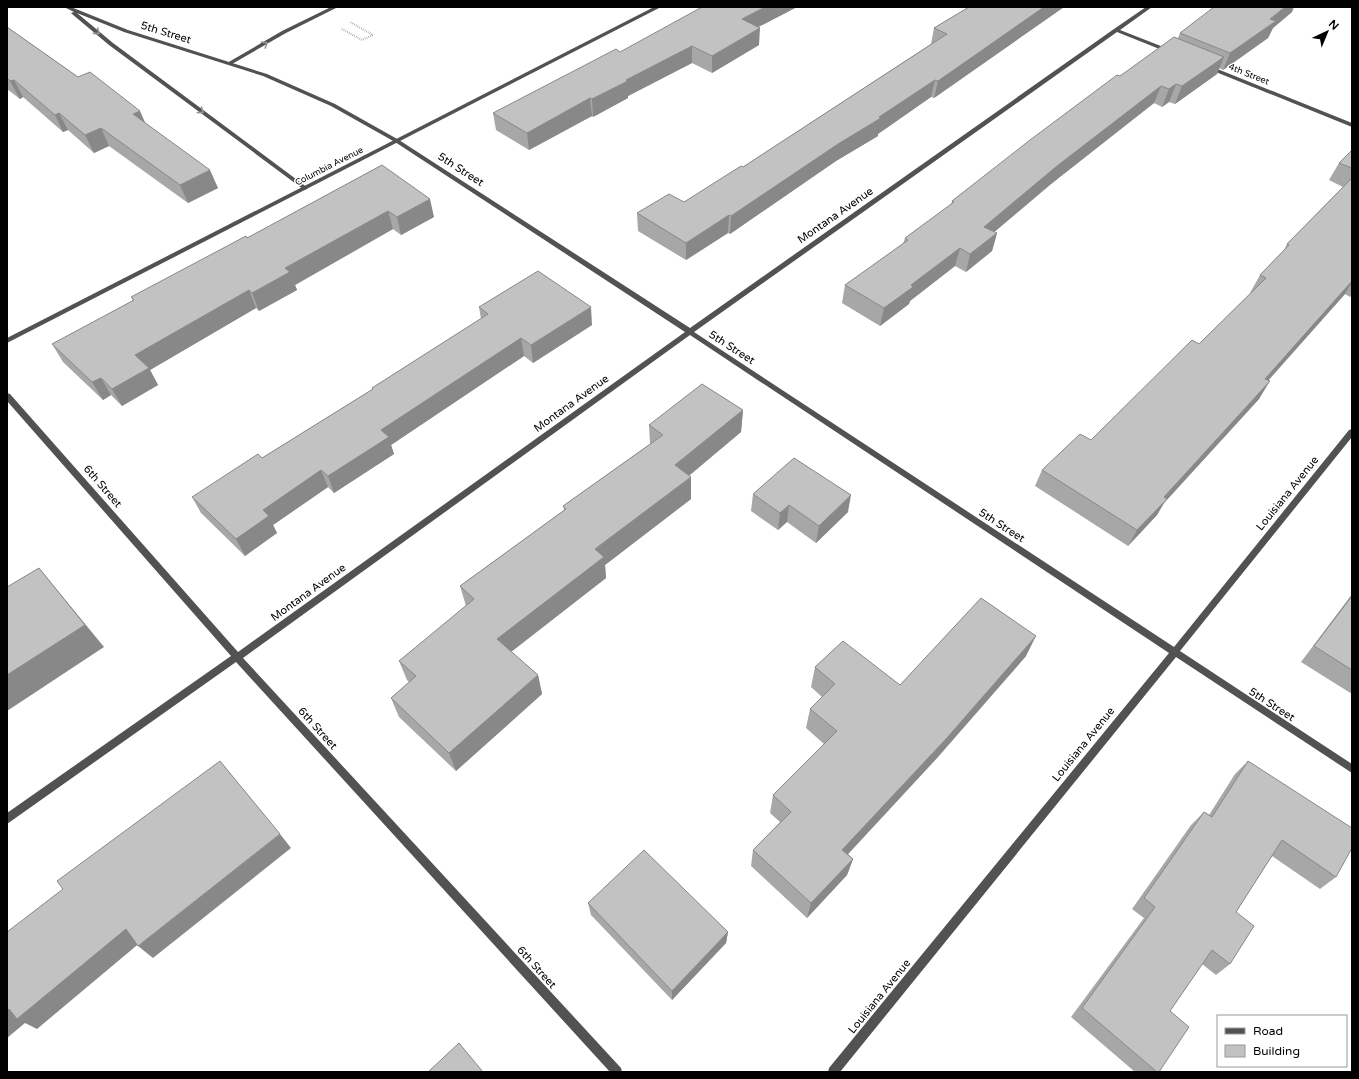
<svg xmlns="http://www.w3.org/2000/svg" width="1359" height="1079" viewBox="0 0 1359 1079" font-family="'Varela Round',sans-serif">
	<style>
		.lines { fill: none; stroke-linecap: round; stroke-linejoin: round }
		.path { stroke: #747474; stroke-width: 2; stroke-dasharray: 0.5 1.5; stroke-linecap: butt }
		.service { fill: #525252; fill-rule: evenodd }
		.minor { fill: #525252; fill-rule: evenodd }
		.tertiary { fill: #525252; fill-rule: evenodd }
		.wall { fill: #a7a7a7 }
		.shaded-wall { fill: #888 }
		.building { fill: #c2c2c2; stroke: #888 }
		.oneway { stroke: #979797 }
		.labels { text-anchor: middle; stroke-width: 3; stroke-linejoin: round; paint-order: stroke }
		.far-street-label { font-size: 9px; fill: #000; stroke: #fff }
		.street-label { font-size: 11px; fill: #000; stroke: #fff }
	</style>
	<rect width="100%" height="100%" fill="#fff"/>
	<g class="lines">
		<polyline class="path" points="342,29 362,40 373,35 350,22"/>
		<polygon class="service" points="331,7 338,7 286,33 232,64 227,63 282,31"/>
		<g class="minor">
			<polygon points="64,7 71,7 128,30 267,74 335,104 399,140 690,328 1114,29 1146,7 1152,7 1120,30 1171,50 1171,52 1167,52 1117,32 694,332 1174,647 1349,430 1352,429 1352,437 1180,651 1352,764 1352,773 1176,657 840,1072 828,1072 829,1068 1169,653 690,335 243,658 621,1068 622,1072 610,1072 236,662 7,824 7,813 231,656 7,401 7,393 10,394 238,652 685,332 395,142 331,106 263,76 124,32 77,13 113,43 308,188 305,190 303,189 109,45 72,14 71,13 74,12"/>
			<polygon points="1206,66 1210,66 1352,123 1352,127 1206,68"/>
		</g>
		<polygon class="tertiary" points="654,7 661,7 7,343 7,338"/>
	</g>
	<g class="wall">
		<polygon points="797,7 758,27 759,45 712,73 692,63 628,96 628,98 593,117 592,116 529,150 496,130 493,113 620,52"/>
		<polygon points="969,7 1064,7 934,98 931,97 878,134 878,136 836,161 730,234 728,233 686,260 638,231 637,213 684,202 743,167 931,44 934,28"/>
		<polygon points="1292,12 1273,28 1268,38 1223,70 1219,68 1217,74 1175,104 1169,102 1162,107 1154,103 1051,184 994,232 997,233 992,251 966,272 955,266 910,301 909,304 880,326 842,303 845,285 903,244 905,238 951,205 952,201 1120,76 1178,38 1180,33"/>
		<polygon points="7,27 78,77 146,124 218,188 188,203 109,146 94,153 68,130 63,132 23,97 20,99 7,89"/>
		<polygon points="1352,150 1352,295 1350,297 1345,294 1268,381 1259,399 1164,503 1157,515 1128,546 1035,486 1042,470 1091,440 1199,344 1251,293 1250,293 1260,275 1284,250 1287,244 1343,187 1329,180 1339,163"/>
		<polygon points="382,165 434,217 401,235 393,229 295,285 297,290 259,311 256,308 150,370 158,385 122,406 111,395 103,400 63,362 52,344 133,301 131,297 247,238"/>
		<polygon points="479,307 592,325 533,363 524,356 391,445 394,454 334,493 328,487 273,525 277,533 245,556 201,513 192,497 262,458 373,389 372,388 481,319"/>
		<polygon points="743,410 741,432 689,476 691,499 605,565 606,578 511,652 538,675 542,694 456,771 399,717 391,698 409,682 407,680 399,661 466,606 460,586 564,510 563,506 650,444 649,425"/>
		<polygon points="753,494 848,512 816,543 787,522 778,530 751,511"/>
		<polygon points="1352,594 1352,694 1301,662"/>
		<polygon points="1026,656 937,758 848,854 853,859 847,875 807,918 751,866 753,850 780,822 770,813 773,795 824,744 806,728 810,709 822,697 811,687 815,667 900,685"/>
		<polygon points="1248,761 1336,877 1320,889 1272,856 1236,912 1230,964 1216,975 1202,964 1170,1011 1159,1072 1135,1072 1071,1017 1144,918 1132,909 1191,825 1204,812 1209,815 1235,774"/>
		<polygon points="588,903 728,932 726,943 672,1000 591,915"/>
	</g>
	<g class="shaded-wall">
		<polygon points="765,7 797,7 741,36 742,19"/>
		<polygon points="1044,7 1064,7 934,98 938,81"/>
		<polygon points="1285,7 1294,7 1292,12 1273,28 1268,38 1223,70 1230,53"/>
		<polygon points="760,28 759,45 712,73 712,56"/>
		<polygon points="692,46 692,63 628,96 628,98 593,117 592,99 626,80"/>
		<polygon points="1224,57 1217,74 1175,104 1182,86"/>
		<polygon points="14,80 23,97 20,99 10,81"/>
		<polygon points="935,80 931,97 878,134 878,136 836,161 730,234 731,216 838,144 879,117"/>
		<polygon points="1176,84 1169,102 1162,107 1169,89"/>
		<polygon points="1161,86 1154,103 1051,184 979,245 984,227 1057,166"/>
		<polygon points="590,98 592,116 529,150 527,133"/>
		<polygon points="140,111 148,129 133,114"/>
		<polygon points="59,113 68,130 63,132 55,115"/>
		<polygon points="101,128 109,146 94,153 85,135"/>
		<polygon points="210,170 218,188 188,203 180,185"/>
		<polygon points="430,199 434,217 401,235 397,217"/>
		<polygon points="388,211 393,229 295,285 297,290 259,311 252,293 285,268"/>
		<polygon points="729,215 728,233 686,260 686,243"/>
		<polygon points="997,233 992,251 966,272 970,254"/>
		<polygon points="960,248 955,266 910,301 909,304 880,326 884,308 911,285"/>
		<polygon points="1352,281 1352,282 1345,294 1254,396 1265,379"/>
		<polygon points="249,290 256,308 150,370 158,385 122,406 112,389 135,355"/>
		<polygon points="591,307 592,325 533,363 531,345"/>
		<polygon points="521,338 524,356 391,445 394,454 334,493 328,476 381,430"/>
		<polygon points="101,378 111,395 103,400 92,382"/>
		<polygon points="1270,381 1259,399 1164,503 1157,515 1128,546 1137,530 1164,497"/>
		<polygon points="743,410 741,432 675,487 675,465"/>
		<polygon points="321,470 328,487 273,525 277,533 245,556 236,539 263,510"/>
		<polygon points="691,477 691,499 605,565 606,578 502,659 497,639 595,549"/>
		<polygon points="851,495 848,512 816,543 819,526"/>
		<polygon points="789,505 787,522 778,530 780,513"/>
		<polygon points="39,568 104,647 7,711 7,675"/>
		<polygon points="1036,636 1026,656 937,758 837,866 842,850"/>
		<polygon points="538,675 542,694 456,771 449,753"/>
		<polygon points="280,834 291,848 153,958 138,946"/>
		<polygon points="853,859 847,875 807,918 811,903"/>
		<polygon points="126,929 142,941 37,1029 25,1023 7,1038 7,1011"/>
		<polygon points="728,932 726,943 672,1000 672,991"/>
	</g>
	<g class="building">
		<polygon points="702,7 765,7 742,19 760,28 712,56 692,46 626,80 628,81 592,99 590,98 527,133 493,113 616,49 620,52"/>
		<polygon points="969,7 1044,7 938,81 935,80 879,117 881,118 838,144 731,216 729,215 686,243 637,213 669,194 684,202 741,166 743,167 947,34 934,28"/>
		<polygon points="1214,7 1285,7 1270,19 1276,21 1230,53 1180,33"/>
		<polygon points="7,27 78,77 90,72 140,111 133,114 210,170 180,185 101,128 85,135 59,113 55,115 14,80 10,81 7,78"/>
		<polygon points="1174,37 1224,57 1182,86 1176,84 1169,89 1161,86 1057,166 984,227 997,233 970,254 960,248 911,285 913,287 884,308 845,285 908,240 905,238 954,202 952,201 1030,140 1117,75 1120,76"/>
		<polygon points="1352,150 1352,168 1339,163"/>
		<polygon points="382,165 430,199 397,217 388,211 285,268 290,272 252,293 249,290 135,355 149,368 112,389 101,378 92,382 52,344 134,300 131,297 246,236 247,238"/>
		<polygon points="1352,178 1352,281 1265,379 1270,381 1164,497 1167,499 1137,530 1042,470 1080,434 1091,440 1192,340 1199,344 1266,278 1260,275 1289,245 1287,244"/>
		<polygon points="538,271 591,307 531,345 521,338 381,430 389,437 328,476 321,470 263,510 269,516 236,539 192,497 258,454 262,458 373,389 372,388 488,314 479,307"/>
		<polygon points="702,384 743,410 675,465 691,477 595,549 604,557 497,639 538,675 449,753 391,698 416,676 399,661 474,599 460,586 566,509 563,506 663,435 649,425"/>
		<polygon points="794,458 851,495 819,526 789,505 780,513 753,494"/>
		<polygon points="39,568 85,625 7,675 7,587"/>
		<polygon points="1352,596 1352,670 1314,646"/>
		<polygon points="981,598 1036,636 946,739 842,850 853,859 811,903 753,850 791,812 773,795 837,731 810,709 835,684 815,667 843,641 900,685"/>
		<polygon points="220,761 280,834 138,946 126,929 17,1019 9,1009 7,1011 7,932 63,889 57,881"/>
		<polygon points="1248,761 1352,828 1352,848 1336,877 1282,840 1236,912 1254,926 1230,964 1212,950 1170,1011 1189,1027 1159,1072 1157,1072 1082,1008 1155,907 1144,898 1204,812 1212,817"/>
		<polygon points="644,850 728,932 672,991 588,903"/>
		<polygon points="459,1043 483,1072 428,1072"/>
	</g>
	<defs><path id="oneway-chevron" d="M-2-3.5L2.5 0L-2 3.5" fill="none" stroke-width="1.6" stroke-linecap="round" stroke-linejoin="round"/></defs>
	<g class="oneway">
		<use href="#oneway-chevron" transform="translate(97 32) rotate(40)"/>
		<use href="#oneway-chevron" transform="translate(265 44) rotate(-32)"/>
		<use href="#oneway-chevron" transform="translate(201 111) rotate(36)"/>
	</g>
	<g class="labels">
		<g class="far-street-label">
			<text transform="translate(1249 74) rotate(22)" y="3">4th Street</text>
			<text transform="translate(329 166) rotate(-27)" y="3">Columbia Avenue</text>
		</g>
		<g class="street-label">
			<text transform="translate(166 32) rotate(17)" y="4">5th Street</text>
			<text transform="translate(461 169) rotate(33)" y="4">5th Street</text>
			<text transform="translate(835 215) rotate(-35)" y="4">Montana Avenue</text>
			<text transform="translate(732 347) rotate(33)" y="4">5th Street</text>
			<text transform="translate(571 403) rotate(-36)" y="4">Montana Avenue</text>
			<text transform="translate(103 486) rotate(49)" y="4">6th Street</text>
			<text transform="translate(1287 493) rotate(-51)" y="4">Louisiana Avenue</text>
			<text transform="translate(1002 525) rotate(33)" y="4">5th Street</text>
			<text transform="translate(308 592) rotate(-36)" y="4">Montana Avenue</text>
			<text transform="translate(1272 704) rotate(33)" y="4">5th Street</text>
			<text transform="translate(318 728) rotate(48)" y="4">6th Street</text>
			<text transform="translate(1083 744) rotate(-51)" y="4">Louisiana Avenue</text>
			<text transform="translate(537 967) rotate(48)" y="4">6th Street</text>
			<text transform="translate(879 996) rotate(-51)" y="4">Louisiana Avenue</text>
		</g>
	</g>
	<rect width="1359" height="1079" fill="none" stroke="#000000" stroke-width="16"/>
	<rect x="1217" y="1015" width="130" height="52" fill="#ffffff" stroke="#999999"/>
	<rect x="1225" y="1028" width="20" height="6" fill="#525252" stroke="#999999"/>
	<text x="1253" y="1035" font-size="12" fill="#000000">Road</text>
	<rect x="1225" y="1045" width="20" height="12" fill="#c2c2c2" stroke="#999999"/>
	<text x="1253" y="1055" font-size="12" fill="#000000">Building</text>
	<g transform="translate(1327 32) rotate(44)" stroke="#ffffff" stroke-width="3" paint-order="stroke">
	<path d="M0-3L7 15L0 10L-7 15Z" fill="#000000"/>
	<text y="-6" font-size="11" font-weight="bold" text-anchor="middle" fill="#000000">N</text>
	</g>
</svg>
